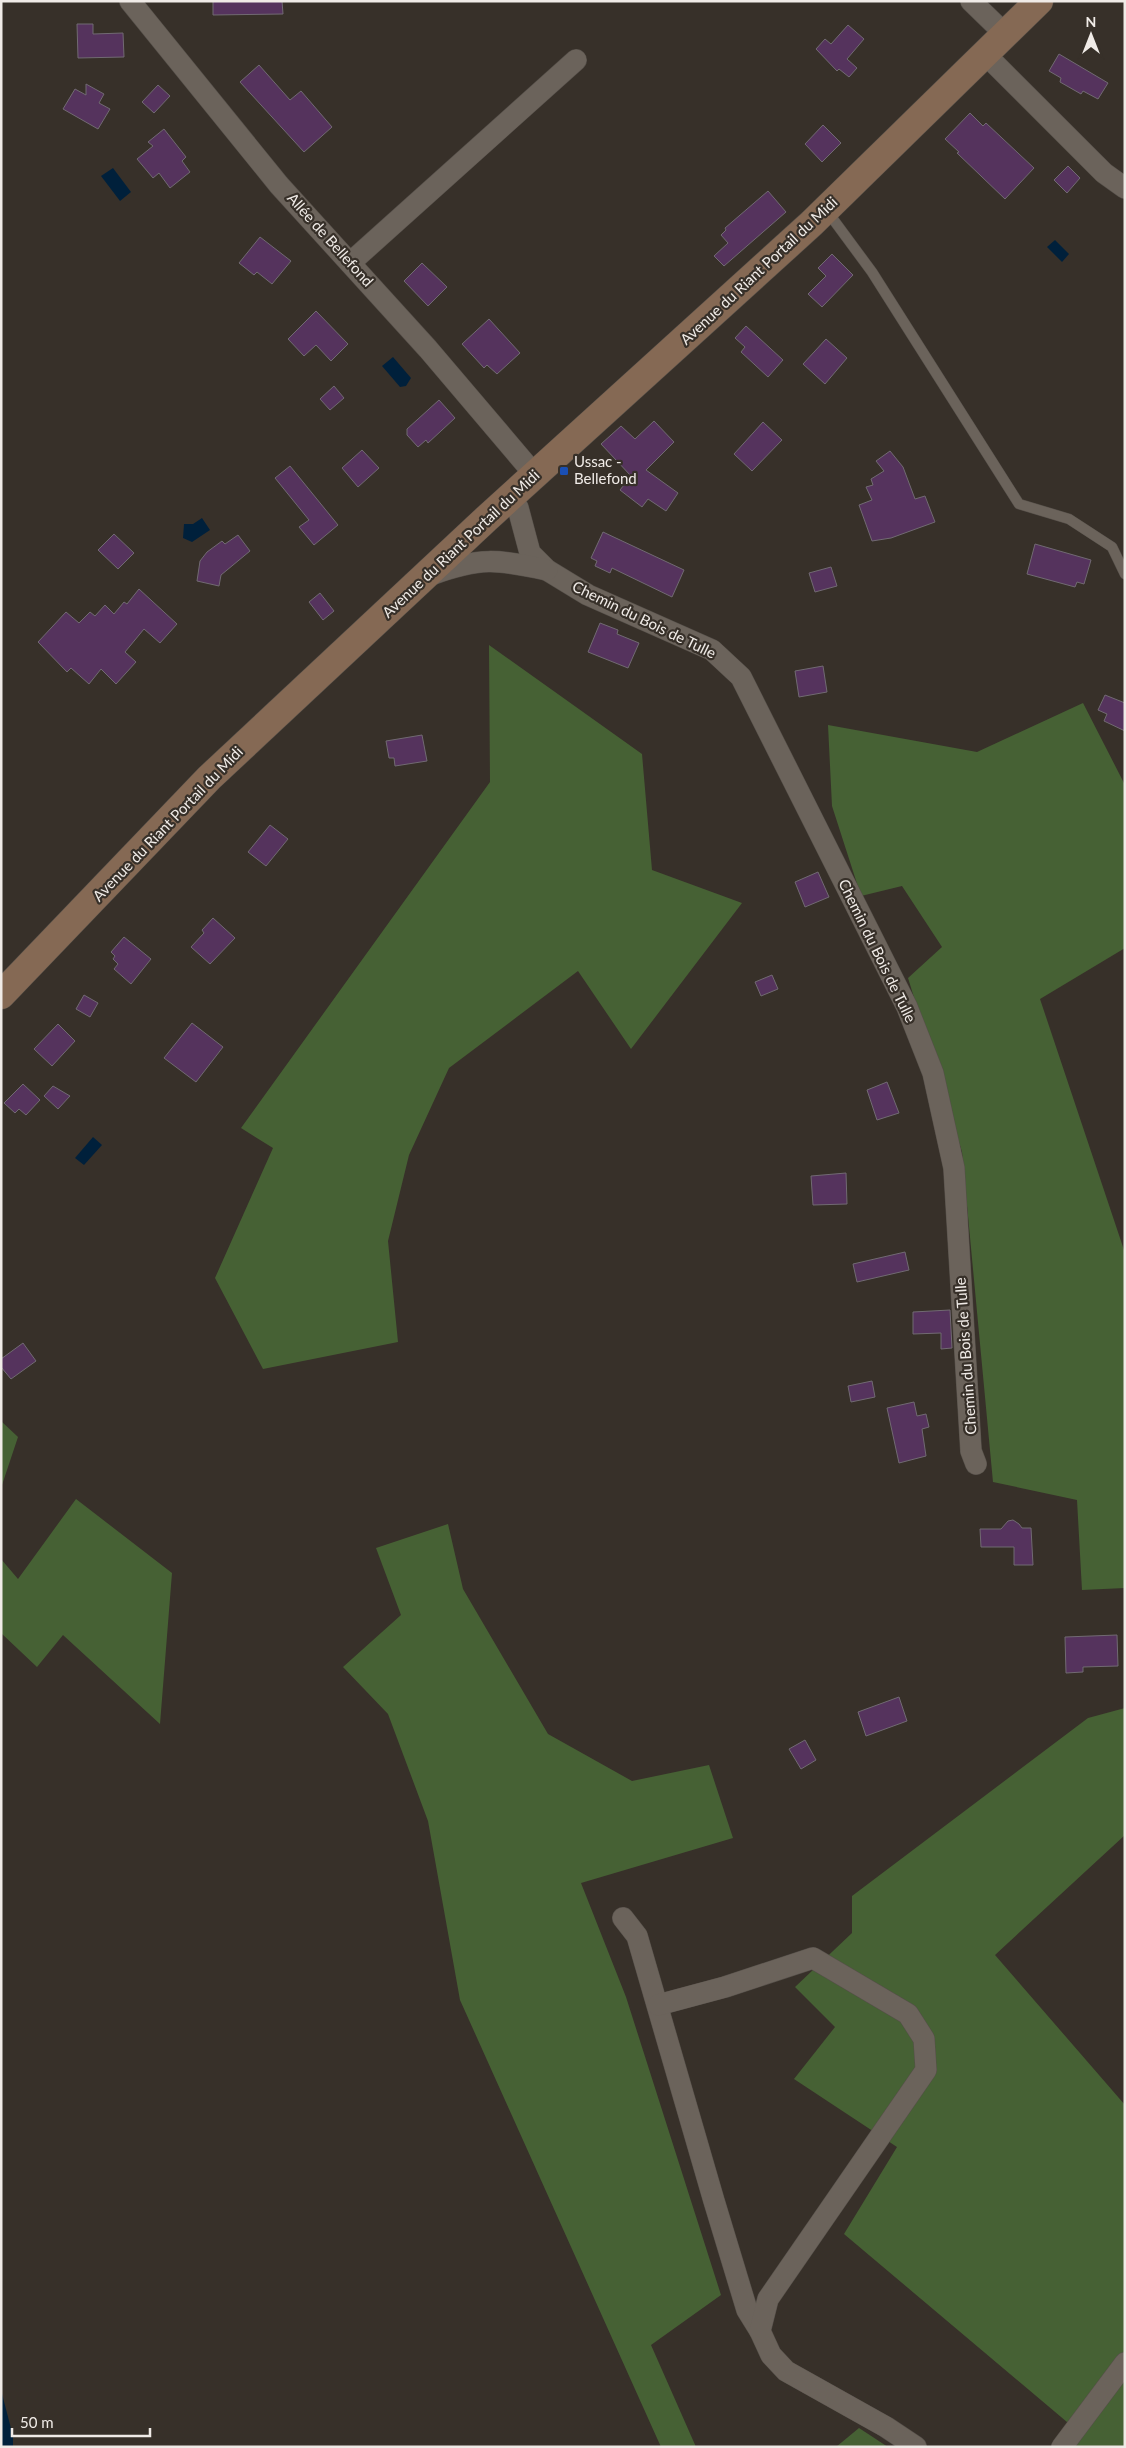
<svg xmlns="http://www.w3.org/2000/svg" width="1126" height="2448" viewBox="0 0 1126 2448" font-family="Lato,sans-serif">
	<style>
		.green { fill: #466134 }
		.water { fill: #00203b }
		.building { fill: #55335d; stroke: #716a72 }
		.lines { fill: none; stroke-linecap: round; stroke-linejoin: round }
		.lane-casing { stroke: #554f49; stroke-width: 11 }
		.street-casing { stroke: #554f49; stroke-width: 22 }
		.secondary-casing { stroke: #554f49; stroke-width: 29 }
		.lane { stroke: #6b635b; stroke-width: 10 }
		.street { stroke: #6b635b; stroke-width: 21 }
		.secondary { stroke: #856954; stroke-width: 28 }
		.transit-dot { fill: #1a4fb4; stroke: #373029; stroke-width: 2 }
		.labels { text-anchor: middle; stroke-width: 4.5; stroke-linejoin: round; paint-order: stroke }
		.street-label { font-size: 15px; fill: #f0ebe7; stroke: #373029 }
		.poi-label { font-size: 15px; fill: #f0ebe7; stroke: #373029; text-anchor: start }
	</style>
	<rect width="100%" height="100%" fill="#373029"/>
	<g class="green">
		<polygon points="489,645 642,754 652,870 742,903 631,1049 578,971 449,1068 409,1155 388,1241 398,1342 263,1369 215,1278 273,1148 241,1128 490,782"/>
		<polygon points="1083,703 1125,785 1125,948 1040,999 1125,1253 1125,1588 1082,1590 1077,1500 993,1482 962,1152 908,978 942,947 902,886 861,896 832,806 828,725 977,752"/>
		<polygon points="1,1421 18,1437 1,1488"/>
		<polygon points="76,1499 172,1573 160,1724 63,1635 37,1667 1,1633 1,1559 18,1579"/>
		<polygon points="448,1524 463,1589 548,1734 632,1781 709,1765 733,1838 581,1883 626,1997 721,2295 651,2345 696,2447 661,2447 460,2000 428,1821 388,1714 343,1667 401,1615 376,1548"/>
		<polygon points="1125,1708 1125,1835 995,1955 1125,2105 1125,2447 1071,2447 1080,2433 844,2234 897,2147 794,2079 835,2027 795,1987 852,1933 852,1896 1088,1718"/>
		<polygon points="859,2428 888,2447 836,2447"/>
	</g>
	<g class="water">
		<polygon points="113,168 131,192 120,201 101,176"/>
		<polygon points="1055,240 1069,254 1062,262 1047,247"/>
		<polygon points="393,357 411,378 406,386 400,387 382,366"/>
		<polygon points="202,518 210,530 192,542 183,538 184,524 193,524"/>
		<polygon points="93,1137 102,1145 84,1165 75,1158"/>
		<polygon points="1,2390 13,2436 13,2447 1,2447"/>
	</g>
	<g class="building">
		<polygon points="213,1 282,1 283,14 213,15"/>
		<polygon points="77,24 93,24 93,34 123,33 124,57 78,58"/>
		<polygon points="848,25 864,39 847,59 857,68 849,77 839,69 837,71 816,49 825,39 831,44"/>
		<polygon points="1059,54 1108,83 1098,99 1083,91 1081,94 1060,82 1061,78 1049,71"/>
		<polygon points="259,65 290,100 301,91 332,127 304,152 240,82"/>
		<polygon points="86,84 104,94 99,103 110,109 98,129 63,109 75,89 86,95"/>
		<polygon points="158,85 170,96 154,113 142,102"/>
		<polygon points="970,113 983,126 986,123 1034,168 1005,199 957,153 959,152 945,139"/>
		<polygon points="823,125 841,143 822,162 805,144"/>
		<polygon points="164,129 186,157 182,161 190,172 170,188 159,173 153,178 137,159 153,146 148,142"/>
		<polygon points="1068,166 1080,178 1067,193 1054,180"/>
		<polygon points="768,191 786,212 724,266 714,256 728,243 721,235 726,230 725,228"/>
		<polygon points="260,237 291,261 272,284 257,272 254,275 239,263"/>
		<polygon points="832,254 853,275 822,307 808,294 826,276 818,268"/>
		<polygon points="422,263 447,287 428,306 404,281"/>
		<polygon points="316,311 348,344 331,361 316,345 304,356 288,339"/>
		<polygon points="489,319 520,353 497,374 487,365 484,368 462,344"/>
		<polygon points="746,326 783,360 768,377 741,352 745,347 735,338"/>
		<polygon points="826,339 847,358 825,384 803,364"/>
		<polygon points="334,386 344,398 330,410 320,399"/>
		<polygon points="439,400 455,418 428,443 426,440 418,447 407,435 407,429"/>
		<polygon points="654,421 674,442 646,470 678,493 666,511 648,499 642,507 620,490 631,476 601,444 621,426 635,439"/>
		<polygon points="763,422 782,440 752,471 734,454"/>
		<polygon points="362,450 379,468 358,487 342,468"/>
		<polygon points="890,451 903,467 915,499 925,496 935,522 891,538 872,541 859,505 872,500 866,487 873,485 871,479 884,471 876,461"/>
		<polygon points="290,466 338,525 314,545 299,527 309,520 275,478"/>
		<polygon points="603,532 684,570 672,597 612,568 610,573 595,566 597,561 591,558"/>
		<polygon points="114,534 134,553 118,569 98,550"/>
		<polygon points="238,535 250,551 221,575 219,586 197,581 200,561 207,552 222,541 225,544"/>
		<polygon points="1035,544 1091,560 1084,584 1077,582 1075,587 1027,574"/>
		<polygon points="831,567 837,586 815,592 809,573"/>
		<polygon points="139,589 177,624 160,643 144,629 125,652 136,662 116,684 101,669 89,684 71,668 67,672 38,642 66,612 79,623 90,612 95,616 105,605 114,614 124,602 127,604"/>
		<polygon points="320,593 334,611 323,620 309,602"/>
		<polygon points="600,623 618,630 617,634 639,643 628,668 588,652"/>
		<polygon points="823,666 827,692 799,697 795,671"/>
		<polygon points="1105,695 1125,703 1125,731 1104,721 1107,714 1098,710"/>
		<polygon points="422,735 427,761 395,766 394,758 389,758 386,741"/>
		<polygon points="270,825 288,839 266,866 248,852"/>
		<polygon points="818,872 829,897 805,907 795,882"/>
		<polygon points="213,918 235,938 210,964 191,947 204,933 202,930"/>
		<polygon points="124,937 151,959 131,984 114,969 118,964 113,959 115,956 111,952"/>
		<polygon points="772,975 778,989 761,996 755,982"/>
		<polygon points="84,995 98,1003 90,1017 76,1009"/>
		<polygon points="192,1023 223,1047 196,1082 164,1058"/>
		<polygon points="58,1024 75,1041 52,1066 34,1049"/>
		<polygon points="887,1082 899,1113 877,1120 867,1090"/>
		<polygon points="23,1084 40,1100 26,1115 19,1109 15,1113 4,1103"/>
		<polygon points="53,1086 70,1096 58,1109 44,1096"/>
		<polygon points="846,1173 847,1204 813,1205 811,1176"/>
		<polygon points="905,1252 909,1270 857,1282 853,1264"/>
		<polygon points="950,1310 952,1348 941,1349 941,1333 913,1334 913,1312"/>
		<polygon points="23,1343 36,1361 11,1379 1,1367 1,1359"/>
		<polygon points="872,1381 875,1397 851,1402 848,1386"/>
		<polygon points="914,1402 917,1416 926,1414 929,1427 922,1429 926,1456 899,1463 887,1408"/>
		<polygon points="1013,1520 1019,1524 1022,1528 1031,1528 1033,1565 1014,1565 1014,1547 981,1547 980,1529 1001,1529 1008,1521"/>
		<polygon points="1117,1635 1118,1666 1083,1667 1083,1672 1066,1673 1065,1637"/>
		<polygon points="899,1697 907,1721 866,1736 858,1712"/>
		<polygon points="805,1740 816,1760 801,1769 789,1749"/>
	</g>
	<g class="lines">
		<defs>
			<polyline id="lane" points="827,211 872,272 1019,504 1069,519 1112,547 1125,574"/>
			<g id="street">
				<polyline points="130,1 279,185 428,349 535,475"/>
				<polyline points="971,1 1006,35"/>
				<polyline points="986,55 1104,173 1125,188"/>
				<polyline points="350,263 576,60"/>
				<polyline points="511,497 518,508 530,553 547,570 588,595 712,650 741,677 907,1007 933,1073 954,1168 971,1451 976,1464"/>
				<path d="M431,575C479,557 498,559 547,570"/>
				<polyline points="623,1918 637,1936 714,2201 747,2310 760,2331"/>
				<polyline points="658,2005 725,1987 813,1958 908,2014 924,2039 926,2070 768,2299 760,2331 771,2355 786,2371 886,2427 916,2447"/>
				<polyline points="1062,2447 1125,2363"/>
			</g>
			<polyline id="secondary" points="1,995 209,778 486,519 812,223 1039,1"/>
		</defs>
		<use href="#lane" class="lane-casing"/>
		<use href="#street" class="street-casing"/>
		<use href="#secondary" class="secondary-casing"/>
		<use href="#lane" class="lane"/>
		<use href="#street" class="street"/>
		<use href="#secondary" class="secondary"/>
	</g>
	<rect class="transit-dot" x="559" y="466" width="10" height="10" rx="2.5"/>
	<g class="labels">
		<g class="street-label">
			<text transform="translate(330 240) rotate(48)" y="5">Allée de Bellefond</text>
			<text transform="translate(759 271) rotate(-43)" y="5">Avenue du Riant Portail du Midi</text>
			<text transform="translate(461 544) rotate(-43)" y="5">Avenue du Riant Portail du Midi</text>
			<text transform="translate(644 620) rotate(26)" y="5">Chemin du Bois de Tulle</text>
			<text transform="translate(168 824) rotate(-46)" y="5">Avenue du Riant Portail du Midi</text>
			<text transform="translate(877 951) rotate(64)" y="5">Chemin du Bois de Tulle</text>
			<text transform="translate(966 1356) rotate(-94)" y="5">Chemin du Bois de Tulle</text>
		</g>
		<g class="poi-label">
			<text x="574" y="467">Ussac -<tspan x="574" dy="17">Bellefond</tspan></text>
		</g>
	</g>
	<rect width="1126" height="2448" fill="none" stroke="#f0ebe7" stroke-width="5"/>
	<g transform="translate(1091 35)" stroke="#373029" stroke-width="4" paint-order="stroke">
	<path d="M0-4L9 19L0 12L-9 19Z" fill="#f0ebe7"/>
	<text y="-8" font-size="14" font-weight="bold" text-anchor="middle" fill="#f0ebe7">N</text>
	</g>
	<path d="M12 2428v8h138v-8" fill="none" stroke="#f0ebe7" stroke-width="2.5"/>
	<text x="20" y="2428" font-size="15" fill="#f0ebe7" stroke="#373029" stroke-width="4" paint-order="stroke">50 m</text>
</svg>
